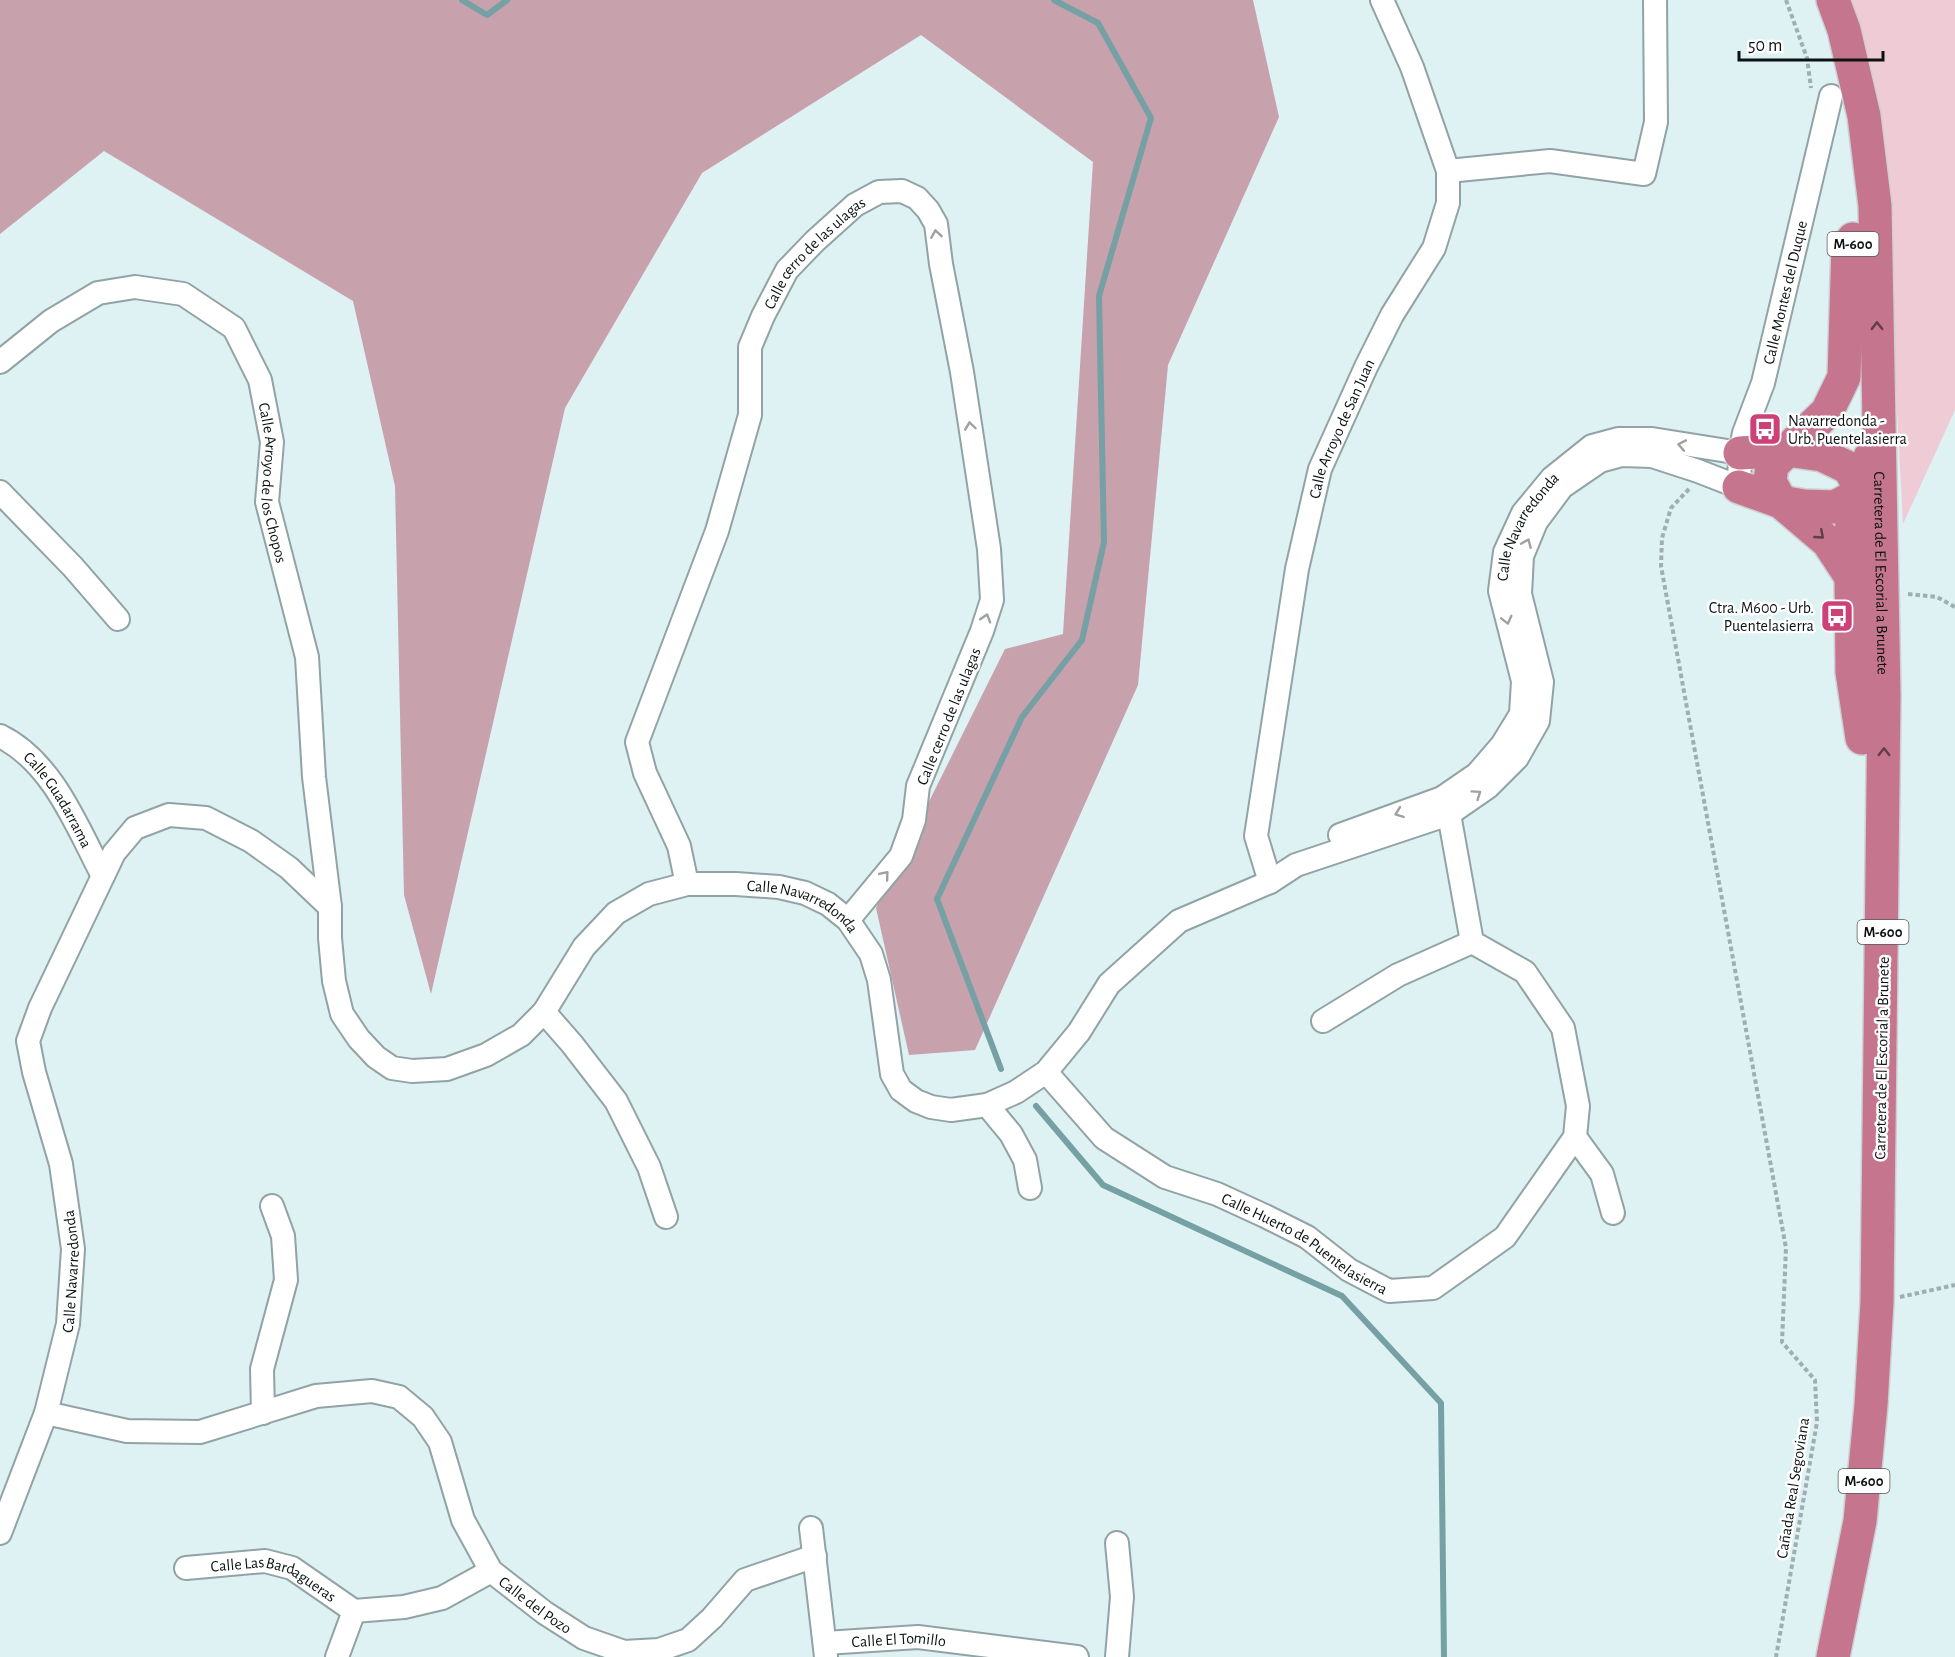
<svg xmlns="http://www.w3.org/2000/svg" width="1955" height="1657" viewBox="0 0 1955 1657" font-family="'Alegreya Sans',sans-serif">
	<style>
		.green { fill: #efccd5 }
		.forest { fill: #c7a1ab }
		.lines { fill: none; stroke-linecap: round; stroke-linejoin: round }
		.stream { stroke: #75a0a4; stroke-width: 6 }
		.minor-casing { stroke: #91a3a4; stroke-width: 26 }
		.highway-casing { stroke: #ced0d0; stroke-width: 36 }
		.path { stroke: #9faeb0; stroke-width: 4; stroke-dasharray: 4.5 3; stroke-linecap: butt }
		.minor { stroke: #fff; stroke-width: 22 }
		.highway { stroke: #c5768e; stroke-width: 33 }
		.oneway { stroke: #9ea0a1 }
		.oneway2 { stroke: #5f3f4a }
		.labels { text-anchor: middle; stroke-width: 5; stroke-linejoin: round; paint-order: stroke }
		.shield { fill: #fff; stroke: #55595a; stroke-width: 1.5 }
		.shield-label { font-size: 15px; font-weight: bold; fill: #0c1213 }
		.street-label { font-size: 16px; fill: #0c1213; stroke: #fff }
		.poi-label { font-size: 16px; fill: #0c1213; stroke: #fff; text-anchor: start }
	</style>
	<rect width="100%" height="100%" fill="#def1f3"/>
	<polygon class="green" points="1850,0 1955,0 1955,410 1903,524 1883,145"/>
	<polygon class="forest" points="0,0 1253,0 1279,117 1168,365 1138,685 975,1050 909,1055 876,908 1005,649 1063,634 1093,162 921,35 702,173 565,408 431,994 404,895 395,486 353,301 104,151 0,234"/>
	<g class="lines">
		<g class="stream">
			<polyline points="462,0 487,15 507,0"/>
			<polyline points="1001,1069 937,899 1022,717 1082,640 1104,542 1099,296 1151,118 1098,23 1054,0"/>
			<polyline points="1036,1106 1103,1185 1342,1296 1441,1403 1444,1657"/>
		</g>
		<defs>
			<g id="minor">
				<polyline points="1448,171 1550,161 1644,174 1656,122 1655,0"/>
				<path id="s1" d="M0,362L51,321L98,293L135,287L183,294L234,328L260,380L272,442L267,502L307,657L314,777L330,907V938L334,981L342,1014L359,1039L376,1057L392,1068L412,1071L447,1069L486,1055L521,1035L544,1012L584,947L616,913L649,894L687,884H736L779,887L805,893L828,904L848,920L871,954L879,980L892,1074L901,1090L916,1101L931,1107L951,1110L987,1105L1016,1092L1046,1072L1079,1032L1109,984L1179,921L1270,882L1296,865L1449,814L1488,787L1517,758L1538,721L1542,682L1520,594L1522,556L1536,522L1562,487L1600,461L1622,455L1652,456L1698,471L1739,487L1740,453L1744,433L1763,383L1831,96"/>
				<polyline points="0,492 73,567 118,619"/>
				<path id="s2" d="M0,736C53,762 77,827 103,876"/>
				<path id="s3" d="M1340,835L1442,798L1477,774L1502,745L1521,714L1523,681L1500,591L1505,552L1523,513L1552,478L1592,446L1618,439H1652L1740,453"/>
				<path id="s4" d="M1270,882L1256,836L1297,569L1320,469L1366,367L1392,315L1434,248L1448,203V171L1412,67L1382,0"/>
				<path id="s5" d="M687,884L679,846L645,773L637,742L717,531L750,415V347L763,316L787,270L815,241L855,205L879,192L902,191L917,198L928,210L936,224L941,264L962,372L989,549L992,600L982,631L918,786L914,820L901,856L848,920"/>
				<polyline points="544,1012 572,1044 616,1101 649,1167 666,1217"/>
				<polyline points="1323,1021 1398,975 1472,942"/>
				<path id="s6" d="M1046,1072L1104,1138L1165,1177L1217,1194L1265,1216L1307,1237L1349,1270L1389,1291L1433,1288L1505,1237L1575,1137L1578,1106L1563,1028L1525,972L1472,942L1449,814L1442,798"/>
				<polyline points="987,1105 1011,1134 1025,1160 1030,1188"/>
				<polyline points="1575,1137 1602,1174 1613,1213"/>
				<path id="s7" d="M46,1413L127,1431L200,1432L316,1396L372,1391L399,1397L423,1417L440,1442L463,1520L491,1571L545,1613L584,1638L624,1652L659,1650L688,1640L712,1618L745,1580L815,1556"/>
				<polyline points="263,1413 262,1369 286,1280 283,1236 272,1206"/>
				<polyline points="811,1528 826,1657"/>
				<path id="s8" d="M0,1533L46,1413L68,1324L73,1249L61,1164L34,1072L28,1041L40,1008L114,853L135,828L169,815L206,818L251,841L289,868L330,907"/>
				<polyline points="1117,1543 1122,1597 1117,1657"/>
				<path id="s9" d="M186,1568L265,1561L292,1568L354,1611L404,1607L442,1598L491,1571"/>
				<path id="s10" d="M825,1643L918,1637L1077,1657"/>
				<polyline points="337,1657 354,1611"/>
			</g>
			<g id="highway">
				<path id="s11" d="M1833,0L1844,30L1864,116L1875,206L1884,696L1877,1302L1871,1405L1860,1521L1833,1657"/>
				<polyline points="1740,453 1787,450 1822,455 1849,468 1870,506"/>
				<polyline points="1739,487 1781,502 1804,506 1835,507 1861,493"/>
				<polyline points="1851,577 1828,542 1781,502 1770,482 1772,465 1827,412 1844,377 1848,246 1853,239"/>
				<polyline points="1862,738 1852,672 1851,577 1852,512 1871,476 1870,457"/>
			</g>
		</defs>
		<use href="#minor" class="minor-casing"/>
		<use href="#highway" class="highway-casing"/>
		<g class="path">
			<polyline points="1786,0 1807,58 1811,88"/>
			<polyline points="1689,489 1671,508 1662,538 1661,566 1786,1248 1782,1342 1815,1380 1817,1422 1776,1657"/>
			<polyline points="1908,594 1937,597 1955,607"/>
			<polyline points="1900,1297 1955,1285"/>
		</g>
		<use href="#minor" class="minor"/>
		<use href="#highway" class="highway"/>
	</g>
	<defs><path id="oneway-chevron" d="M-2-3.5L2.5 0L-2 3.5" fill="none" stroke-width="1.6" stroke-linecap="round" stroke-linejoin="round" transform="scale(1.5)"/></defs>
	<g class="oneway">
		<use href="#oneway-chevron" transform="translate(936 234) rotate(-99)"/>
		<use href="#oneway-chevron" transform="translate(970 426) rotate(-98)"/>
		<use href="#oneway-chevron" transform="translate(1682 445) rotate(-169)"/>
		<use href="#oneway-chevron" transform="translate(1527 543) rotate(-67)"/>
		<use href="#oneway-chevron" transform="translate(986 618) rotate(-73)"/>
		<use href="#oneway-chevron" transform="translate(1507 620) rotate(76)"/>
		<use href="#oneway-chevron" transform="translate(1477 794) rotate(-35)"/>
		<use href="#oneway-chevron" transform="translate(1399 813) rotate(160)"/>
		<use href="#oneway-chevron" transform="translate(885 875) rotate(-50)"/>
	</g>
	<g class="oneway2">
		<use href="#oneway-chevron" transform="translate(1877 326) rotate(-91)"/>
		<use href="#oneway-chevron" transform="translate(1820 535) rotate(41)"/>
		<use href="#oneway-chevron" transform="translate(1884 752) rotate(-90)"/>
	</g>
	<defs>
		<symbol id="bus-square" viewBox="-11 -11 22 22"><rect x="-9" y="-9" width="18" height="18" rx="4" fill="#cc4177" stroke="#fff"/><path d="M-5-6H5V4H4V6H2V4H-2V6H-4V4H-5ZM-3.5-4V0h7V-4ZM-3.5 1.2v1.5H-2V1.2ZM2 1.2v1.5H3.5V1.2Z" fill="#fff"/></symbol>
	</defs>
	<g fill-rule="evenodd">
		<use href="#bus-square" x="1746" y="410" width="38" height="38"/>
		<use href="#bus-square" x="1818" y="597" width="38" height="38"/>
	</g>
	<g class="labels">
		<g class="shield">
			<rect x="1827.5" y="232" width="51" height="24" rx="4.5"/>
			<rect x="1857.5" y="920" width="51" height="24" rx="4.5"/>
			<rect x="1838.5" y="1469" width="51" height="24" rx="4.5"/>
		</g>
		<g class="shield-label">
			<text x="1853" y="249">M-600</text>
			<text x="1883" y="937">M-600</text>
			<text x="1864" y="1486">M-600</text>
		</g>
		<g class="street-label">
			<text dy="6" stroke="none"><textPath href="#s5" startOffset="682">Calle cerro de las ulagas</textPath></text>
			<text dy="6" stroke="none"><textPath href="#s1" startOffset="3189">Calle Montes del Duque</textPath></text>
			<text dy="6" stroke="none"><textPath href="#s4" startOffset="466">Calle Arroyo de San Juan</textPath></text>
			<text dy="6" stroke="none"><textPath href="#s1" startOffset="430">Calle Arroyo de los Chopos</textPath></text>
			<text dy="6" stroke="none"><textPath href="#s3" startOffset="423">Calle Navarredonda</textPath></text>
			<text dy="6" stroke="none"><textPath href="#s11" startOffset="578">Carretera de El Escorial a Brunete</textPath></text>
			<text transform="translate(948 716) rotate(-68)" y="6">Calle cerro de las ulagas</text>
			<text dy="6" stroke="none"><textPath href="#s2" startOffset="88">Calle Guadarrama</textPath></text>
			<text dy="6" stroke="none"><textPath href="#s1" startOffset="1534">Calle Navarredonda</textPath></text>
			<text transform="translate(1881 1058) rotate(-89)" y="6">Carretera de El Escorial a Brunete</text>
			<text dy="6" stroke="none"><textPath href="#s6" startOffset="316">Calle Huerto de Puentelasierra</textPath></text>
			<text dy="6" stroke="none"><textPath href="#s8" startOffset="273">Calle Navarredonda</textPath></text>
			<text transform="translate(1792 1488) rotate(-81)" y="6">Cañada Real Segoviana</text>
			<text dy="6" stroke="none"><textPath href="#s9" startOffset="92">Calle Las Bardagueras</textPath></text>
			<text dy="6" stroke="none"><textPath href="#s7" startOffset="618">Calle del Pozo</textPath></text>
			<text dy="6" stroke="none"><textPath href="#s10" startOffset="74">Calle El Tomillo</textPath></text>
		</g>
		<g class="poi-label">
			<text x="1788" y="426">Navarredonda -<tspan x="1788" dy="18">Urb. Puentelasierra</tspan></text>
			<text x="1814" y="613" text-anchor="end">Ctra. M600 - Urb.<tspan x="1814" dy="18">Puentelasierra</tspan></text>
		</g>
	</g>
	<path d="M1739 51v9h144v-9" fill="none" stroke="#0c1213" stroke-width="3"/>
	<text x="1748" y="51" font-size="18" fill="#0c1213" stroke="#ffffff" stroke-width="4.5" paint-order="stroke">50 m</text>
</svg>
